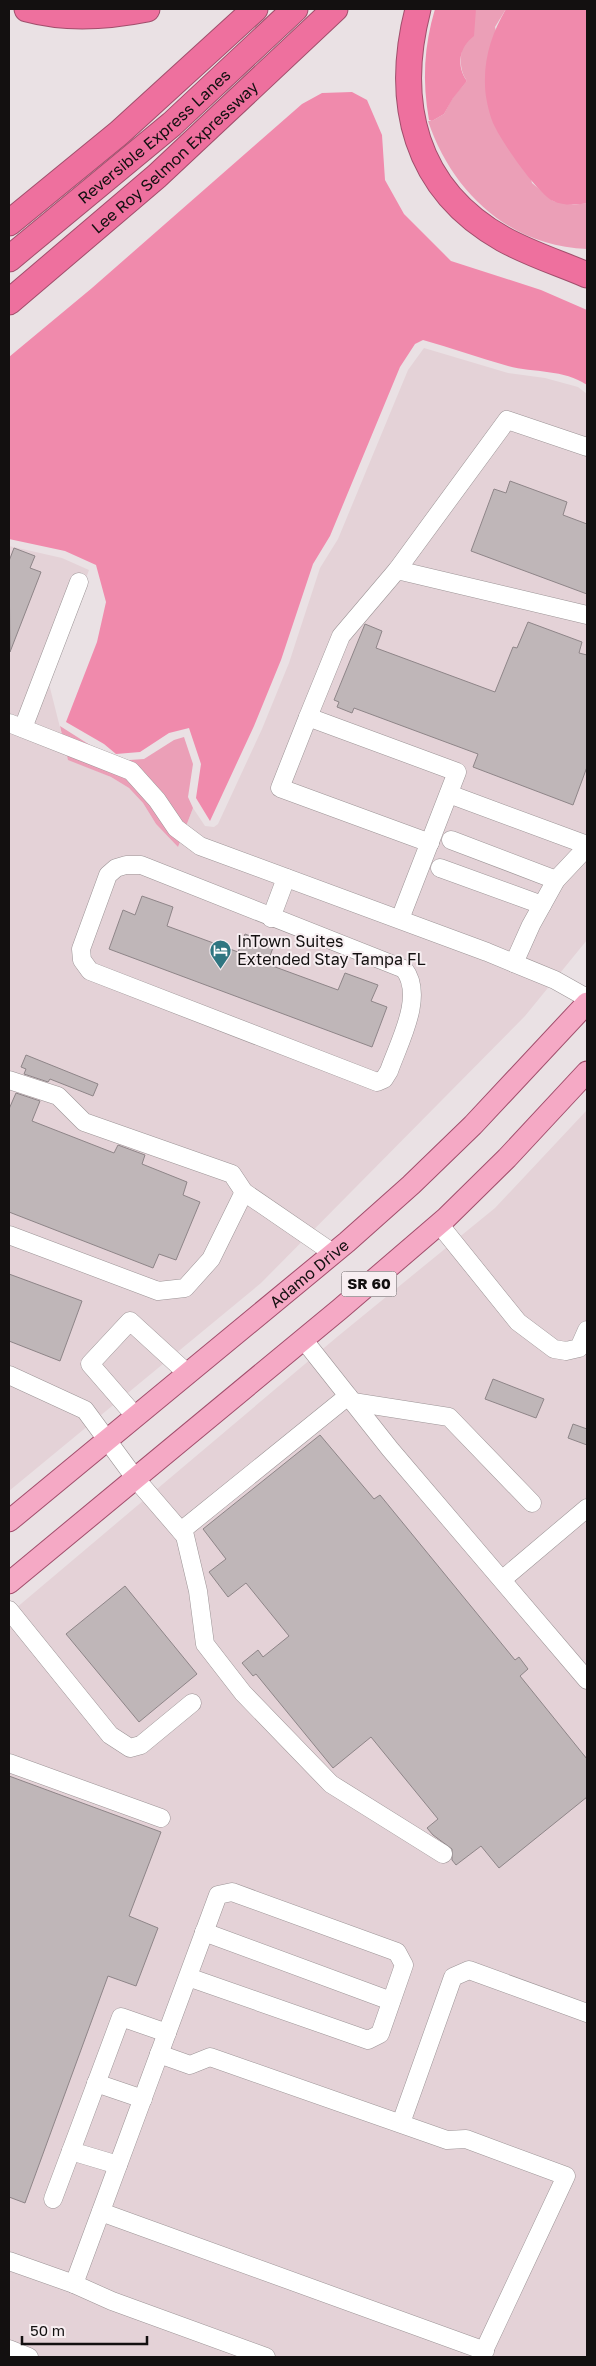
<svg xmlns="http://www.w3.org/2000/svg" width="596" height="2366" viewBox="0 0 596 2366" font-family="'Golos Text',sans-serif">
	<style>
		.built { fill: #e4d2d7 }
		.green { fill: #eb9fb7 }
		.forest { fill: #f08aac }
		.building { fill: #bfb6b8; stroke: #8e8588 }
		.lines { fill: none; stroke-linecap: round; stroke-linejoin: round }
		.minor-casing { stroke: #9c9496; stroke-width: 19 }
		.major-casing { stroke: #a14e6c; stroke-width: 23 }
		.highway-casing { stroke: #a14e6c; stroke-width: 27 }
		.minor { stroke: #fff; stroke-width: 18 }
		.major { stroke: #f5a9c5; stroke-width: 21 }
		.highway { stroke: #ee709e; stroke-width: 25 }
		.labels { text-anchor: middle; stroke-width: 4; stroke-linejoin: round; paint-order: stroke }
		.shield { fill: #f7eef1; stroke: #575354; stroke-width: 1 }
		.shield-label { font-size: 15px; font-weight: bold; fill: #131010 }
		.street-label { font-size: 16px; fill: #131010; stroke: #f7eef1 }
		.poi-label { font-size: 16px; fill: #131010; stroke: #f7eef1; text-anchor: start }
	</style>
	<rect width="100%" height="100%" fill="#eae1e4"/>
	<g class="built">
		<polygon points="424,348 508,373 545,378 578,387 587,394 587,940 525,1016 261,1283 9,1491 9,546 62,558 89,570 48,680 68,759 111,777 129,788 143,803 156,824 178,847 193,808 205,826 214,827 218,824 262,729 289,663 320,568 338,539 408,370"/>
		<polygon points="587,1110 587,2357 9,2357 9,1614 337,1337 495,1208"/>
	</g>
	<g class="green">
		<path d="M476,9H506L495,27L532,183L553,201L573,205L587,203V249C509,246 452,192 428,121H432L444,114L453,97L467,81C452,60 468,31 476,9Z"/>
		<polygon points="60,726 115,761 144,759 174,740 184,737 193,764 188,797 193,808 178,847 156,824 143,803 129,788 111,777 68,760"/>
	</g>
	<g class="forest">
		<path d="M435,9H476L474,36C459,47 456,66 467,81L453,98L444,114L432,121L429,120C422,81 424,46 435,9Z"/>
		<path d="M506,9H587V203C576,205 564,206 553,201C536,192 501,141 493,123C489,113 485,96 485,85C484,57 492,33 506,9Z"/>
		<path d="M352,92L367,100L382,135L385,180L404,214L451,261L541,290L587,310V385C564,369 534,373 508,366C480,358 451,348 423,340L415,344L400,367L330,536L313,564L281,660L254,726L210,821L196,798L201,764L189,728L169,733L140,752L116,754L104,744L66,722L97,642L106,602L96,565L65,551L9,539V357L92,288L302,104L322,93Z"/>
	</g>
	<g class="building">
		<polygon points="510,481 567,502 563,515 587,524 587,594 471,551 494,489 506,493"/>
		<polygon points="14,548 35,556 30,568 41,572 10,652 9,561"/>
		<polygon points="528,622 582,642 579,653 587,655 587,767 573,805 473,767 478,754 354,708 352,713 337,707 339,702 334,700 365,624 382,631 376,648 495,692 513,647 517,648"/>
		<polygon points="142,896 173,907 167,926 238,952 245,934 274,945 267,964 338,990 345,973 378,985 371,1001 387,1007 372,1047 109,949 123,910 135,915"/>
		<polygon points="26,1055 98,1084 93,1096 50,1079 48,1082 24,1074 26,1069 21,1067"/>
		<polygon points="16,1093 40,1101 32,1121 114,1153 118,1145 145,1155 142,1164 187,1182 183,1195 200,1202 176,1260 159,1254 153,1268 9,1212 9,1109"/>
		<polygon points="9,1274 82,1301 60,1361 9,1341"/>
		<polygon points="493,1379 544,1399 536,1418 485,1399"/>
		<polygon points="573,1424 587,1429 587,1445 568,1438"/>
		<polygon points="320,1435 374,1499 380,1495 515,1660 519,1657 528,1669 520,1676 587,1759 587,1797 499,1868 481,1846 456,1865 452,1860 452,1849 433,1835 427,1828 438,1819 371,1737 333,1768 256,1674 253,1676 242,1663 258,1650 263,1657 289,1636 246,1583 228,1597 209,1572 226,1559 203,1529"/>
		<polygon points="125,1586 197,1674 139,1722 66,1634"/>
		<polygon points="9,1776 161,1832 129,1916 158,1928 136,1986 108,1976 25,2203 9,2197"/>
	</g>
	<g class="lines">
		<defs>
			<g id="minor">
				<polyline points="397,570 507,420 587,447"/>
				<polyline points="308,717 280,788 430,843"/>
				<polyline points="9,723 131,771 157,800 176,828 200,846 487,952 555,980 587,998"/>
				<polyline points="23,728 79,582"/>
				<polyline points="449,794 587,845"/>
				<polyline points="451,840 556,880"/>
				<path d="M126,865H141L404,969C425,996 399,1042 389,1071L384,1079L377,1082L90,971L82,960L81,949L108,875L116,868Z"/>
				<polyline points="440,868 542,905"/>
				<polyline points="271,918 286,878"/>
				<polyline points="400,919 457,772 308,717 341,636 397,570 587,615"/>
				<polyline points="514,963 531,925 556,880 587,847"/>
				<polyline points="9,1080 58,1096 84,1122 232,1174 244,1192 333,1253"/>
				<polyline points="439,1224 518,1322 554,1349 566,1351 579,1348 587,1330"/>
				<polyline points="9,1235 158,1291 185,1288 211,1259 244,1192"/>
				<polyline points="303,1339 390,1449 587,1680"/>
				<polyline points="9,1375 85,1410 135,1478 185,1536 198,1591 205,1644 243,1693 331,1784 443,1854"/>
				<polyline points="353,1402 449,1417 532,1503"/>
				<polyline points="136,1417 90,1364 130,1321 188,1374"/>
				<polyline points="181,1531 348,1396"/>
				<polyline points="503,1579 587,1508"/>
				<polyline points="9,1610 110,1735 130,1748 141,1745 192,1703"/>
				<polyline points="9,1763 161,1818"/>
				<polyline points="204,1932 391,2001"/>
				<polyline points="159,2054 190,2065 210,2057 447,2140 466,2139 566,2176 481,2357"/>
				<polyline points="96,2083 143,2099"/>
				<polyline points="401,2123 453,1977 469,1970 587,2013"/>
				<polyline points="118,2165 71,2151 121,2017 167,2033"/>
				<polyline points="53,2199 71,2151"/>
				<polyline points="101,2212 485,2351"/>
				<path d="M9,2261L74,2284C122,2154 170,2025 218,1895L232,1892L397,1952L404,1965L380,2034L368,2040L188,1977"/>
				<polyline points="74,2284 112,2301 266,2357"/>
				<polyline points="9,2349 29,2357"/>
			</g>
			<g id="major">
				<path id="s1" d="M9,1521L347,1242L411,1185L473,1125L587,1003"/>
				<polyline points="9,1583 340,1309 446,1218 507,1158 587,1072"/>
			</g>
			<g id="highway">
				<path d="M27,9C67,20 107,17 147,9"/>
				<path d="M418,9C394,102 414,189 503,239C530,254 559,263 587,275"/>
				<polyline points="9,223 119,133 255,9"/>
				<path id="s2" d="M9,259L172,124L295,9"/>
				<path id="s3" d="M9,302L157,176L335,9"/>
			</g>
		</defs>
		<use href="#minor" class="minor-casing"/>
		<use href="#major" class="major-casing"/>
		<use href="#highway" class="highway-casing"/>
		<use href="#minor" class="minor"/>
		<use href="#major" class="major"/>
		<use href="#highway" class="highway"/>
	</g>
	<defs>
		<symbol id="hotel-pin" viewBox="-11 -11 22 30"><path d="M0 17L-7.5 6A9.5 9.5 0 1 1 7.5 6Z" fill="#2f7681" stroke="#f7eef1"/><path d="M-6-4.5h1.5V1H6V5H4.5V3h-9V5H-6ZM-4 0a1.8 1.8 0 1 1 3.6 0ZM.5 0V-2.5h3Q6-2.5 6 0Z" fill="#fff"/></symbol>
	</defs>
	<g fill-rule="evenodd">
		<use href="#hotel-pin" x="208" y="938" width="25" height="34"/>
	</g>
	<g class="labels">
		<rect class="shield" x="341.5" y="1271.5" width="55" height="25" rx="4"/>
		<g class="shield-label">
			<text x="369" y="1289">SR 60</text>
		</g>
		<g class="street-label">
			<text dy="6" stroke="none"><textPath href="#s2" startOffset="190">Reversible Express Lanes</textPath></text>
			<text dy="6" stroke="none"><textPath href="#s3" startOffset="220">Lee Roy Selmon Expressway</textPath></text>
			<text dy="6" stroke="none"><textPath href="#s1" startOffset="389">Adamo Drive</textPath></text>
		</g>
		<g class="poi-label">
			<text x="237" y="947">InTown Suites<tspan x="237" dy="18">Extended Stay Tampa FL</tspan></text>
		</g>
	</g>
	<rect width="596" height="2366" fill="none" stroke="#131010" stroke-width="20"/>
	<path d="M22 2336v8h125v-8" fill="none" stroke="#131010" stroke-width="2.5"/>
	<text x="30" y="2336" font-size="15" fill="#131010" stroke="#f7eef1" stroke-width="4" paint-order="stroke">50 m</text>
</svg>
